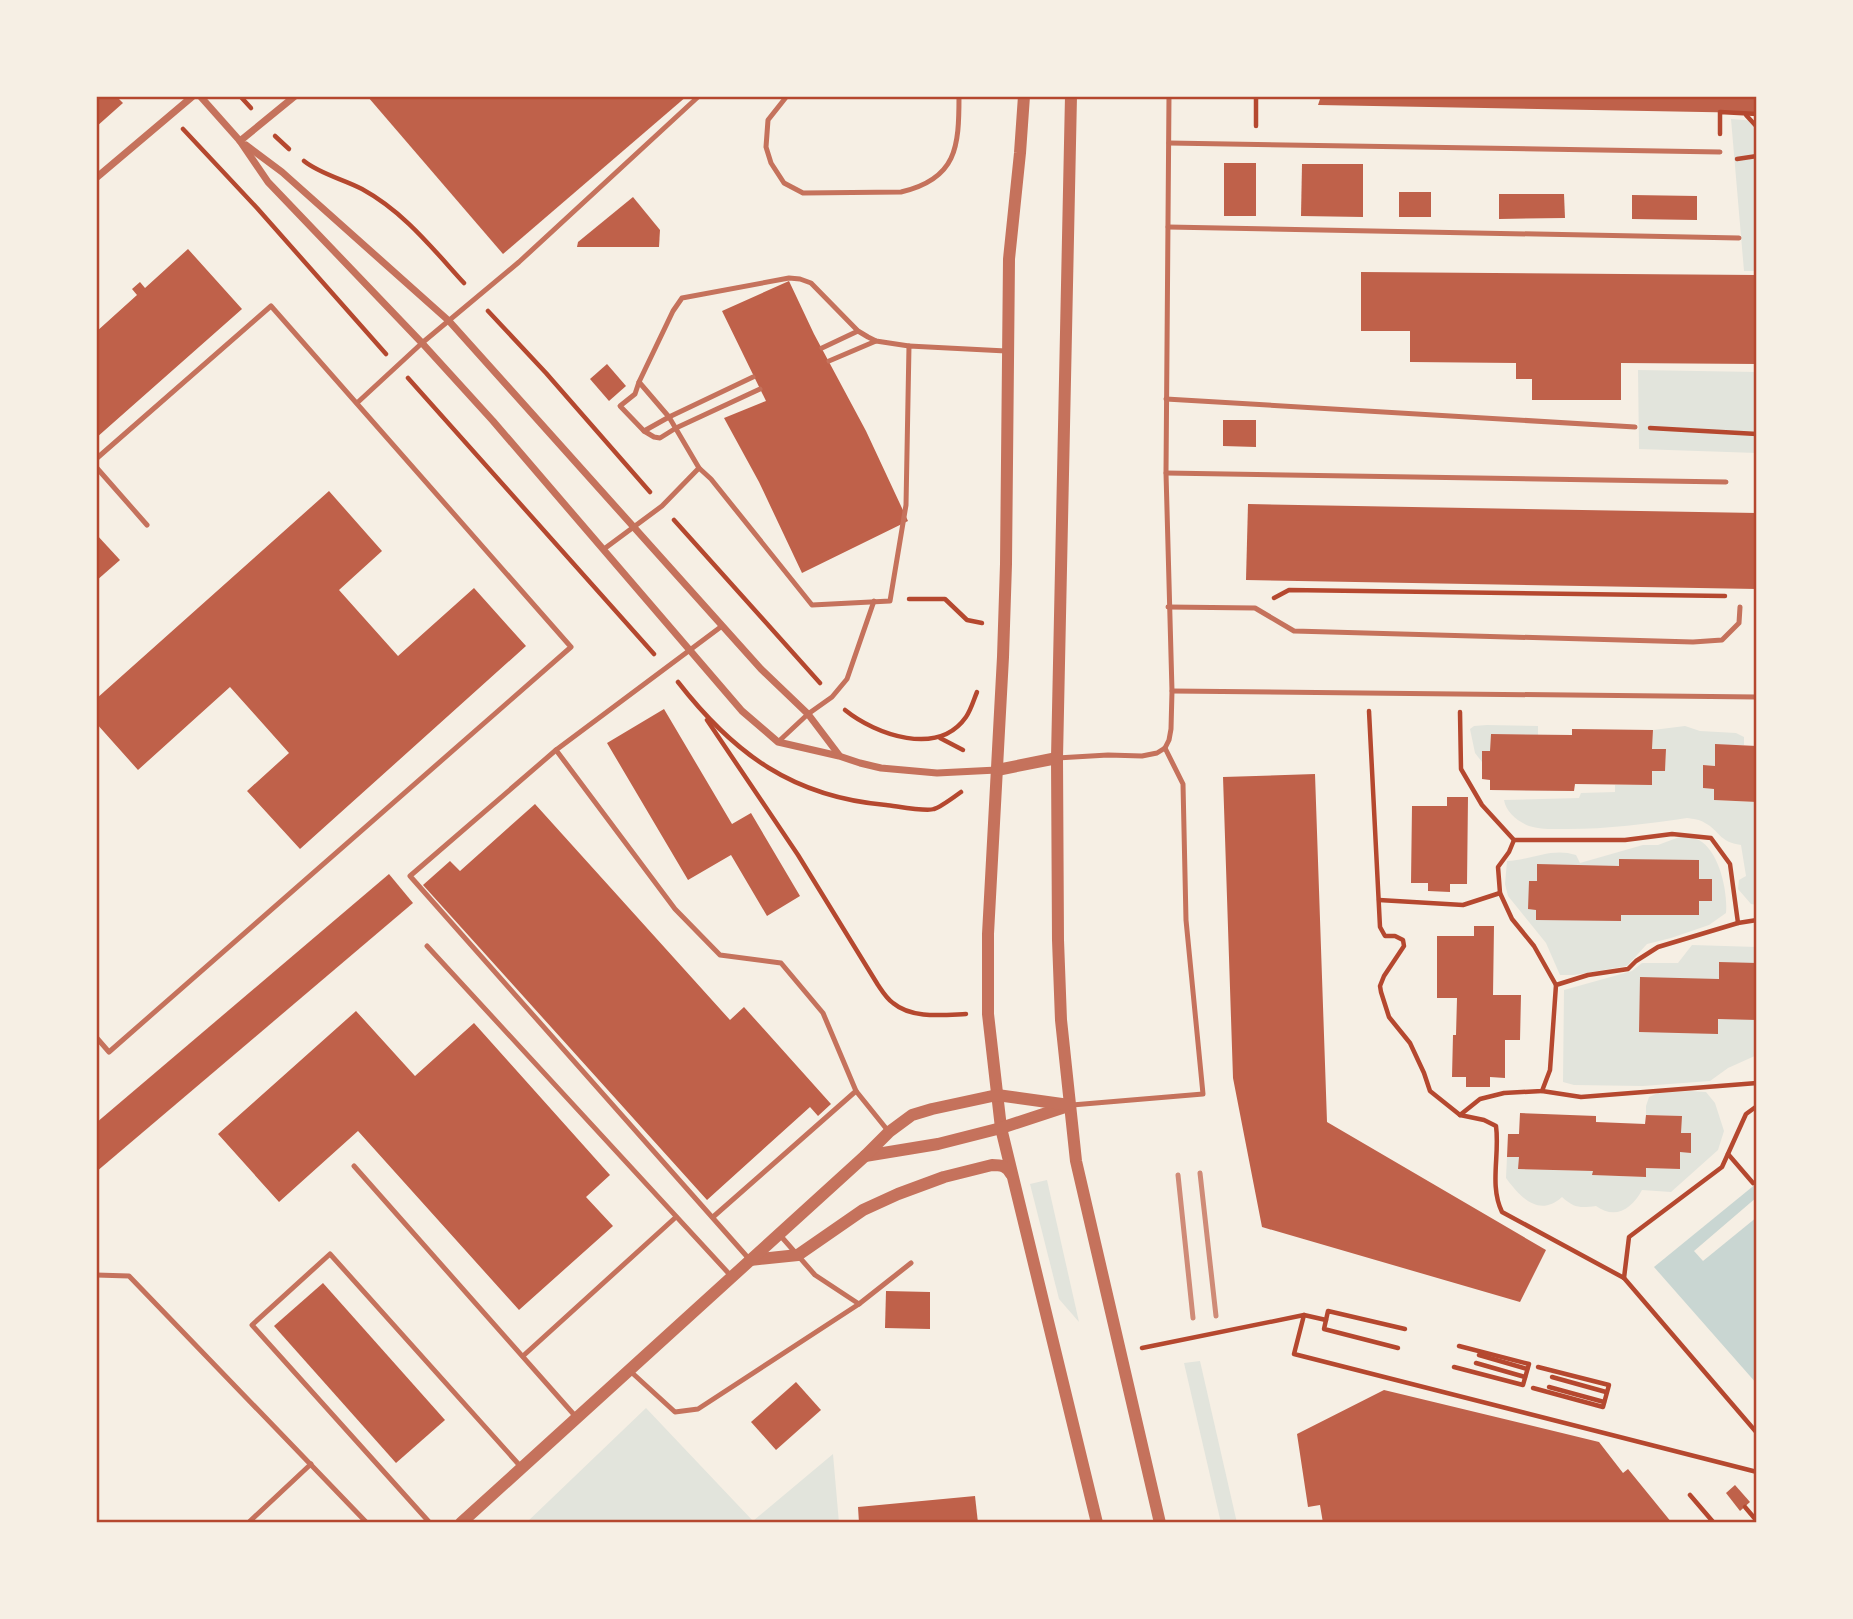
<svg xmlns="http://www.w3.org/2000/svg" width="1853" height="1619" viewBox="0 0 1853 1619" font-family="Cabin,sans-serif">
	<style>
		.green { fill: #e2e4dc }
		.water { fill: #c9d6d2 }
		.pier { fill: #f6efe4 }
		.building { fill: #bf614a }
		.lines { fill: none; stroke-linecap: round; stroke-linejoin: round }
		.path { stroke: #b5482f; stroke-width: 4.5 }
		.service { stroke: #c5725c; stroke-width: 5 }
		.minor { stroke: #c5725c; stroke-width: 7 }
		.tertiary { stroke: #c5725c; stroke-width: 12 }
		.rail { stroke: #cf8b77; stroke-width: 5 }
		.neatline { fill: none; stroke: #b5482f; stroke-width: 2.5 }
	</style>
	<rect width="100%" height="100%" fill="#f6efe4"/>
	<g class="green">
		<polygon points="1731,119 1757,121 1757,271 1744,271"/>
		<polygon points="1638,370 1757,372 1757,453 1639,449"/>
		<polygon points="1487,725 1538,726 1538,735 1491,734 1490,751 1482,751 1482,762 1475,753 1470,729 1474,726"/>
		<path d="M1685,726L1700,731L1736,733L1744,737V745H1716L1715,766L1703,765V788L1714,789V800L1757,802V905L1751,904L1738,889L1739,880L1746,876L1741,845C1719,842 1720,831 1705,823C1700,819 1693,819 1687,818C1647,824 1608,829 1567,829C1554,829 1541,830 1529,826C1517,821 1506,812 1504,800L1579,798L1581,793L1615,792V785H1652V771L1665,770L1666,749H1652L1653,730Z"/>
		<path d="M1682,836C1688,837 1694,838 1699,840C1719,851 1728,891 1726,913L1709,925L1671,938L1647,944L1627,966L1574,975H1560L1546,943L1508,896L1505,884L1507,861C1531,860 1552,847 1576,855L1580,863L1643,845H1658Z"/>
		<polygon points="1692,945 1757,947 1757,1055 1728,1068 1710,1081 1643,1086 1574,1085 1563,1082 1564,990 1632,971 1642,963 1678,963"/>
		<path d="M1690,1091L1706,1092L1715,1103L1724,1131L1718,1150L1671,1192L1642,1190C1632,1209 1615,1220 1596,1206C1580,1208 1574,1208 1562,1197C1539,1218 1520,1197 1506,1178L1507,1157H1519V1169L1593,1171V1175L1645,1177L1646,1168L1680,1169V1152H1691V1133H1681V1116L1646,1115V1106L1649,1097L1658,1093Z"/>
		<polygon points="1047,1180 1079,1322 1059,1299 1030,1184"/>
		<polygon points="1200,1361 1237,1523 1221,1523 1184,1363"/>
		<polygon points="646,1408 753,1521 833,1454 839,1523 526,1523"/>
	</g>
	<polygon class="water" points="1757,1183 1757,1384 1654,1267"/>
	<polygon class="pier" points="1757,1197 1757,1217 1703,1261 1694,1251"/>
	<g class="building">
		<polygon points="96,96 116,96 123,103 96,127"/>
		<polygon points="369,96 687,96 503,254 368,97"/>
		<polygon points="1321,96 1757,96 1757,113 1318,105"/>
		<rect x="1224" y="163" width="32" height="53"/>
		<polygon points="1302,164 1363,164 1363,217 1301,216"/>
		<rect x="1399" y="192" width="32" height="25"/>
		<polygon points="1499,194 1564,194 1565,218 1499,219"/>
		<polygon points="1632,195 1697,196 1697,220 1632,219"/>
		<polygon points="633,197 660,230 659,247 577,247 578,242"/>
		<polygon points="188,249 242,309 96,438 96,332 137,295 132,289 140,282 145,288"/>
		<polygon points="1361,272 1757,275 1757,364 1621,363 1621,400 1532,400 1532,379 1516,379 1516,363 1410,362 1410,331 1361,331"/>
		<polygon points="789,281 814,334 866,431 908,521 802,573 759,482 724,418 766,401 722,311"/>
		<polygon points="607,364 626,386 609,401 590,379"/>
		<polygon points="1223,420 1256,420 1256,447 1223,446"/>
		<polygon points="329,491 382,551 339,590 398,656 474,588 526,646 300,849 247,791 289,753 230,687 138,770 96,723 96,699"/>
		<polygon points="1248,504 1757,513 1757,589 1246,580"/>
		<polygon points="96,534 120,560 96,581"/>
		<polygon points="664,709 732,824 751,813 800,896 767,916 731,855 688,880 607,743"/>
		<polygon points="1572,729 1653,730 1652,749 1666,749 1665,771 1652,771 1652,785 1575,784 1574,791 1490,790 1490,780 1482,779 1482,751 1490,751 1491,734 1572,735"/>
		<polygon points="1715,744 1757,746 1757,802 1714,800 1714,789 1703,788 1703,765 1715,766"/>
		<polygon points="1315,774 1327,1122 1546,1250 1520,1302 1262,1227 1233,1078 1223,777"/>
		<polygon points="1447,797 1468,797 1467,884 1450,884 1450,892 1428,891 1428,883 1411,883 1412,806 1447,806"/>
		<polygon points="535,804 730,1020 744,1007 831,1104 818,1116 810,1107 707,1200 423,885 450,861 460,871"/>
		<polygon points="1619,859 1699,860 1699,879 1712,879 1712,901 1699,901 1699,915 1621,915 1621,921 1536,920 1536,910 1528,909 1529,881 1537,881 1537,864 1619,866"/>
		<polygon points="389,874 413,903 96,1172 96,1123"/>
		<polygon points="1474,926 1494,926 1493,995 1521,995 1520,1040 1505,1040 1505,1078 1490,1077 1490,1087 1466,1087 1466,1077 1452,1077 1453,1035 1456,1035 1457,998 1437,998 1437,936 1474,936"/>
		<polygon points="1719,962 1757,963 1757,1020 1718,1019 1718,1034 1639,1032 1640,977 1719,979"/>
		<polygon points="356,1011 415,1076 474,1023 610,1175 586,1197 613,1226 519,1310 358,1131 279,1202 218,1134"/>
		<polygon points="1520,1113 1596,1116 1596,1122 1645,1124 1646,1115 1682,1116 1681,1133 1691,1133 1691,1153 1680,1152 1680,1169 1646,1168 1646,1177 1592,1175 1593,1171 1518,1169 1519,1157 1507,1157 1508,1134 1519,1134"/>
		<polygon points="323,1283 445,1420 396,1463 274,1326"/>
		<polygon points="886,1291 930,1292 930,1329 885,1328"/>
		<polygon points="796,1382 821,1410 776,1450 751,1422"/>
		<polygon points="1384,1390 1599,1442 1623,1473 1628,1469 1672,1523 1323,1523 1320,1505 1308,1507 1297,1434"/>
		<polygon points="1735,1485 1750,1502 1740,1511 1726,1493"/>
		<polygon points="975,1496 978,1523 859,1523 858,1507"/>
	</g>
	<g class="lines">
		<g class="path">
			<polyline points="240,96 251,108"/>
			<polyline points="1746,115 1757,127"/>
			<polyline points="1256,126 1256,96"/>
			<polyline points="183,129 257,208 386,354"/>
			<polyline points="1720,134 1720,112 1757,114"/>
			<polyline points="275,136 289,149"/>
			<polyline points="1737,159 1757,156"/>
			<path d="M304,161C320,174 343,179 362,189C404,212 432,248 464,283"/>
			<polyline points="488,311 546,373 650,492"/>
			<polyline points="408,378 654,654"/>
			<polyline points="1650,428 1757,434"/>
			<polyline points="674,520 820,683"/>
			<polyline points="1274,598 1289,590 1725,596"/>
			<polyline points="909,599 945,599 967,620 982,623"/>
			<path d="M678,682C734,754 793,797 886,805C896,806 926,812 934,809C941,807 954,797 961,792"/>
			<path d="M845,710C876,735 938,757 966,717C971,710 974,699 977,692"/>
			<path d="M1369,711L1380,927L1385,936H1395L1403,940L1404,946L1384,976L1380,986L1381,992L1389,1017L1410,1043L1424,1073L1430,1091L1460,1115L1484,1120L1496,1126C1500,1155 1489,1185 1502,1212L1624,1278L1757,1433"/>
			<polyline points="1460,712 1461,769 1482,805 1514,840 1625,840 1672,834 1711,838 1730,864 1738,923"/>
			<path d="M707,720L798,855L878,985C882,991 887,999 893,1003C912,1019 943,1015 966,1014"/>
			<polyline points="940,738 963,750"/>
			<polyline points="1514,840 1509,852 1498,867 1500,893 1512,919 1534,946 1556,985"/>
			<polyline points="1379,900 1463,905 1500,893"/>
			<polyline points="1542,1091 1581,1097 1757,1083"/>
			<polyline points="1460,1115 1480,1099 1504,1093 1542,1091 1550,1070 1556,985 1588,975 1628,969 1636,961 1658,947 1738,923 1757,920"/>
			<polyline points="1728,1154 1753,1183"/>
			<polyline points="1624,1278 1629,1237 1722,1167 1746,1114 1757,1106"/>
			<polyline points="1304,1315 1294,1354 1757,1472"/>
			<polyline points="1142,1348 1304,1315 1326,1320"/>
			<polyline points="1398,1348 1324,1329 1328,1311 1405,1329"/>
			<polyline points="1479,1355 1527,1369"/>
			<polyline points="1476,1363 1525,1377"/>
			<polyline points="1454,1367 1523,1385 1529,1364 1459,1346"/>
			<polyline points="1552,1377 1606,1392"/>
			<polyline points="1549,1387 1604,1402"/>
			<polyline points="1533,1388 1603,1407 1609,1385 1538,1367"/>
			<polyline points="1690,1495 1714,1523"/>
			<polyline points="1745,1507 1756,1520"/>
		</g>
		<g class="service">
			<path d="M787,96L768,120L766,147L771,163L784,183L803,193L901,192C957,179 959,147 959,96"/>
			<polyline points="1169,143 1720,152"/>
			<polyline points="1168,227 1739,238"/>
			<polyline points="822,348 858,331"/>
			<polyline points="829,361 876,341"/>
			<polyline points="639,382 635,394 620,406 644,431 654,437 660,438 676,428 760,389"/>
			<polyline points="1166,399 1635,427"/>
			<polyline points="357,403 422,343 519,262 699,96"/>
			<polyline points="644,431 669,417 753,377"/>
			<polyline points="96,459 271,306 571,647 109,1052 96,1037"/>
			<polyline points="96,467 147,525"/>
			<polyline points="699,468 669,417 639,382 673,311 682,298 789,278 800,279 811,283 858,331 868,337 876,341 909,346"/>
			<polyline points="1166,473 1726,482"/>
			<polyline points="604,549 662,506 699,468 711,479 812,605 890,601 906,505 909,346 1006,351"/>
			<polyline points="1168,607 1255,608 1294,631 1693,642 1722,640 1739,623 1740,607"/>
			<polyline points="722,626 556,750 675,909 720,955 781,963 823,1013 856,1091 889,1132"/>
			<polyline points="1172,691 1757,697"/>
			<polyline points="778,742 808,714 832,697 847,679 874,601"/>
			<polyline points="556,750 410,876 750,1260"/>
			<polyline points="1057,758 1108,755 1142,756 1157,753 1165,748 1169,740 1171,729 1172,691 1166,473 1169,96"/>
			<polyline points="427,946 732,1277"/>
			<polyline points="1072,1105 1203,1094 1186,920 1183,784 1165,748"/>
			<polyline points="354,1166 577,1418"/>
			<polyline points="713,1217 856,1091"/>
			<polyline points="96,1275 129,1276 367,1523"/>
			<polyline points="859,1304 911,1263"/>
			<polyline points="523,1356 676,1217"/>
			<polyline points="629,1370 675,1412 698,1409 859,1304 815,1275 779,1234"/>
			<polyline points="248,1523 311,1464"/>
			<polyline points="430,1523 252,1325 330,1254 522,1468"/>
		</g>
		<g class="minor">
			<polyline points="200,96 240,141 268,182 422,343 493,421 742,711 778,742 839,756 860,763 881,768 937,773 997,770"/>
			<polyline points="240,141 295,96"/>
			<polyline points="246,145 282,172 449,321 761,669 808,714 839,755"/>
			<polyline points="96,178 193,96"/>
		</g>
		<g class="tertiary">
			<polyline points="1024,96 1020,153 1009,259 1006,564 1003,657 988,934 988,1014 1001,1128 1097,1523"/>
			<polyline points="1071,96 1057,758 1058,940 1061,1020 1076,1161 1160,1523"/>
			<polyline points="997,770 1057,758"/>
			<polyline points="865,1156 938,1144 1001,1128 1065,1107"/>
			<path d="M750,1260L798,1255L863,1210L898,1194L944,1177L992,1165C1001,1165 1007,1166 1011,1174"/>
			<polyline points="461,1523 865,1156 889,1132 912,1115 932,1109 997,1095 1069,1105"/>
		</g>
		<g class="rail">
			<polyline points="1200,1173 1216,1316"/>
			<polyline points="1178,1175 1193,1318"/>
		</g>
	</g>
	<rect width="1853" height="1619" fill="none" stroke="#f6efe4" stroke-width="196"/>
	<rect x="98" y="98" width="1657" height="1423" class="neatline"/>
</svg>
